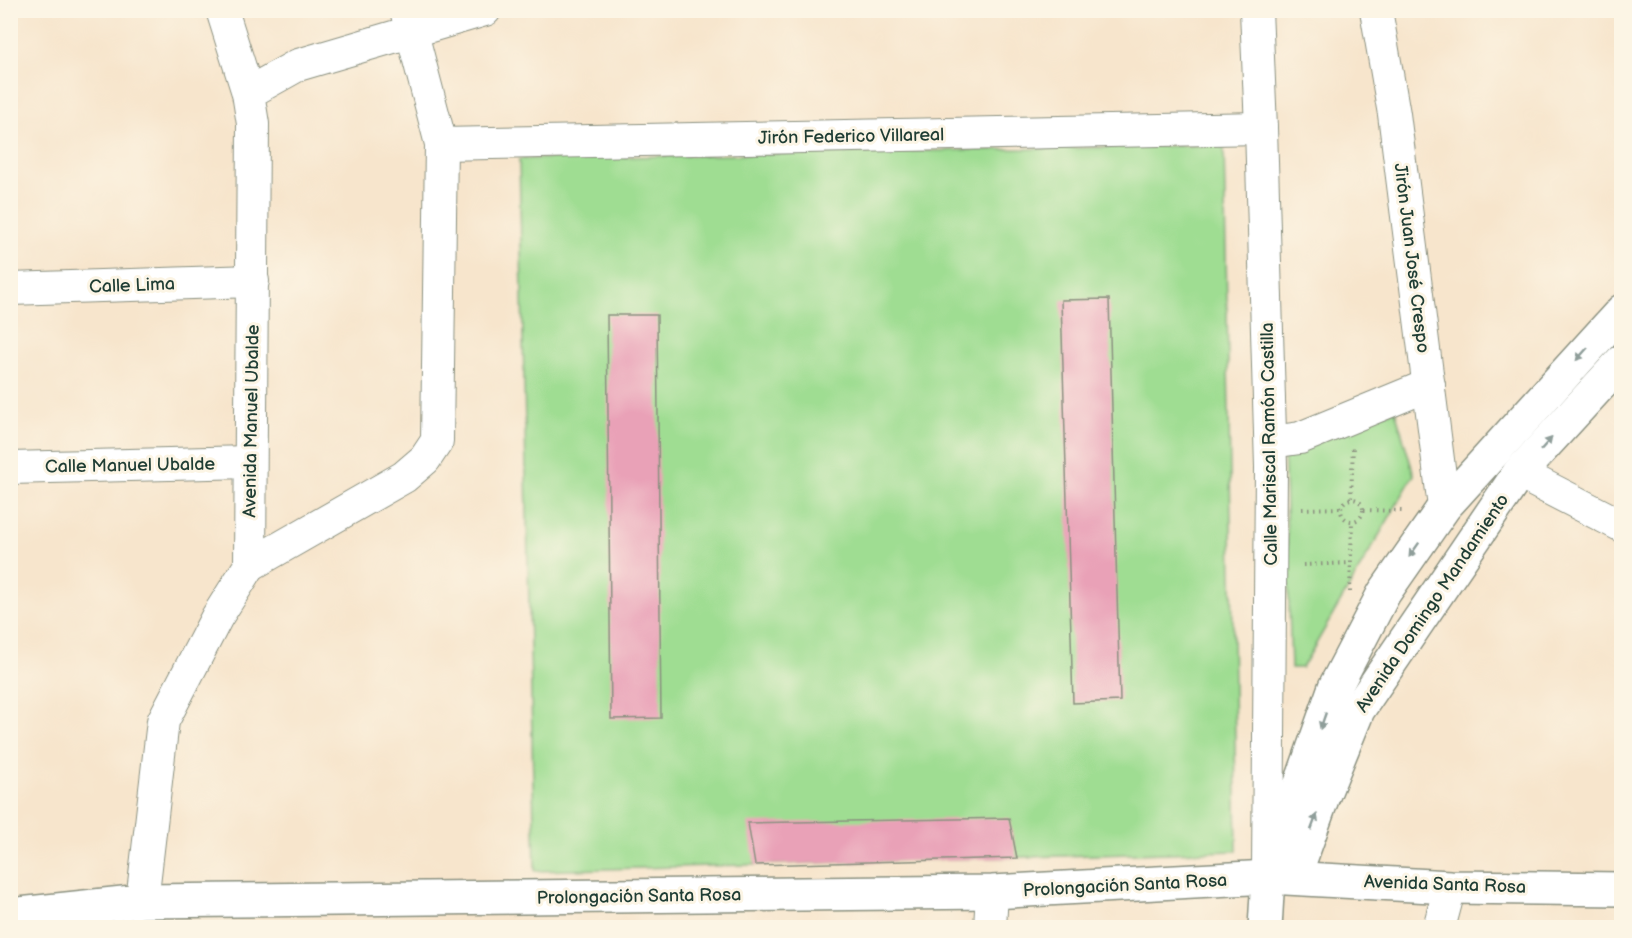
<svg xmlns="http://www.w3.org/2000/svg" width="1632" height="938" viewBox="0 0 1632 938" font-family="'Balsamiq Sans',sans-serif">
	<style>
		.green { fill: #9fdd92; stroke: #5f8d63; stroke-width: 1.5 }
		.building { fill: #e9a1b7 }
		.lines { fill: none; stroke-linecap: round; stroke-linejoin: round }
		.minor-casing { stroke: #8b9180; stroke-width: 34 }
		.tertiary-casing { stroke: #8b9180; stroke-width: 36 }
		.path { stroke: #8b9180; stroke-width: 4; stroke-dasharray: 1.5 4.5; stroke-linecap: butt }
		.minor { stroke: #fff; stroke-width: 32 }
		.tertiary { stroke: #fff; stroke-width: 33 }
		.oneway { fill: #8f9e9a }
		.labels { text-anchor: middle; stroke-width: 6; stroke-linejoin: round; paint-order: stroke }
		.street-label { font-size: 18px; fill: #1f3d34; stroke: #fcf5e5 }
	</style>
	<rect width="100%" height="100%" fill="#fcf5e5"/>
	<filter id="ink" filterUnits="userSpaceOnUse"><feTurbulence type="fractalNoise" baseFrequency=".0167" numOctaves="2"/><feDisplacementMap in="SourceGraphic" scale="12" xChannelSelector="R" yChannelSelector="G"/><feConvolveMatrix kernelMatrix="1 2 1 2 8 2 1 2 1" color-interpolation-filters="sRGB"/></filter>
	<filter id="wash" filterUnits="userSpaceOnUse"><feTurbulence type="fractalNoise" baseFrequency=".008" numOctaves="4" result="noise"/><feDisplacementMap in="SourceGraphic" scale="24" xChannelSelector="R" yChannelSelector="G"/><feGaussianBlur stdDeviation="1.35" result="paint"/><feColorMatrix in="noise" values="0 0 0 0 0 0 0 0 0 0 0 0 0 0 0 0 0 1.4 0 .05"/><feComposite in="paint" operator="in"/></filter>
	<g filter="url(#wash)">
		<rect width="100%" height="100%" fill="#f7e5cc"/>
		<g class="green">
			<polygon points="1224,145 1237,851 535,871 519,159"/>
			<polygon points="1395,410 1414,475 1302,668 1291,668 1284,446"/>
		</g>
		<g id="blocks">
			<g class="building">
				<polygon points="1109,299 1120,701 1073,703 1061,300"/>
				<polygon points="607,315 657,315 661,718 611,719"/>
				<polygon points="1009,818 1017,858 755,865 748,823"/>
			</g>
		</g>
	</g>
	<g filter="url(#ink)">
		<use href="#blocks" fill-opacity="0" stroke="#8b9180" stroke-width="1.5"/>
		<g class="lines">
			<defs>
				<g id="minor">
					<polyline points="222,10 248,93"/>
					<polyline points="1256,10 1261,128 1271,467 1268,870"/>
					<polyline points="1376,10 1394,114 1444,507"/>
					<polyline points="441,144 1261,128"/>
					<polyline points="10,289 253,281"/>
					<polyline points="1271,442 1300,438 1429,385"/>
					<polyline points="10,468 249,462"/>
					<polyline points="1519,473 1622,526"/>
					<polyline points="250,565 404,477 425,459 437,441 441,144 406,10"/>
					<polyline points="142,901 163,721 217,617 250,565 253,124 248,93 298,65 485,10"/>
					<polyline points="990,928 992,892"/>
					<polyline points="1439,928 1450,887"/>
				</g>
				<g id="tertiary">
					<polyline points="1294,877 1323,796 1358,710 1519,473 1622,361"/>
					<polyline points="10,915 142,901 992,892 1268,877 1450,887 1622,889"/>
					<polyline points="1265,928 1268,877 1335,687 1384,593 1444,507 1622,311"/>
				</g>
			</defs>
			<use href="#minor" class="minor-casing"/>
			<use href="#tertiary" class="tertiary-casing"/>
			<g class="path">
				<polyline points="1351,498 1353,445"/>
				<circle cx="1352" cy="510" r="11"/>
				<polyline points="1302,509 1341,508"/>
				<polyline points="1364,510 1404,511"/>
				<polyline points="1303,565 1351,563"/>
				<polyline points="1350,592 1352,521"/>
			</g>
			<use href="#minor" class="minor"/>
			<use href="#tertiary" class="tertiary"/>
		</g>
		<defs><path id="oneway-solid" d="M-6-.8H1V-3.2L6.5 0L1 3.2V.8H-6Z" transform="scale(1.5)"/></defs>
		<g class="oneway">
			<use href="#oneway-solid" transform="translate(1582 354) rotate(132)"/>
			<use href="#oneway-solid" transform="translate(1546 444) rotate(-48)"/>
			<use href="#oneway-solid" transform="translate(1414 550) rotate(125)"/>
			<use href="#oneway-solid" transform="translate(1323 721) rotate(109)"/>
			<use href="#oneway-solid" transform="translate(1314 822) rotate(-70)"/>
		</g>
	</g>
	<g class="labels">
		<g class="street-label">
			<text transform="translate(851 136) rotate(-1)" y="6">Jirón Federico Villareal</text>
			<text transform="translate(1412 258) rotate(83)" y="6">Jirón Juan José Crespo</text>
			<text transform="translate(132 285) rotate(-2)" y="6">Calle Lima</text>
			<text transform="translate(251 421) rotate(-89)" y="6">Avenida Manuel Ubalde</text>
			<text transform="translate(1269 444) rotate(-91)" y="6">Calle Mariscal Ramón Castilla</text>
			<text transform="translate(130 465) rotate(-1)" y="6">Calle Manuel Ubalde</text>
			<text transform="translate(1432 603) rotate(-56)" y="6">Avenida Domingo Mandamiento</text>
			<text transform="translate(1445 884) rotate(2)" y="6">Avenida Santa Rosa</text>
			<text transform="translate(1125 885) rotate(-3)" y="6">Prolongación Santa Rosa</text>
			<text transform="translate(639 896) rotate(-1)" y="6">Prolongación Santa Rosa</text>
		</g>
	</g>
	<rect width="1632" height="938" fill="none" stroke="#fcf5e5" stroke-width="36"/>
</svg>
